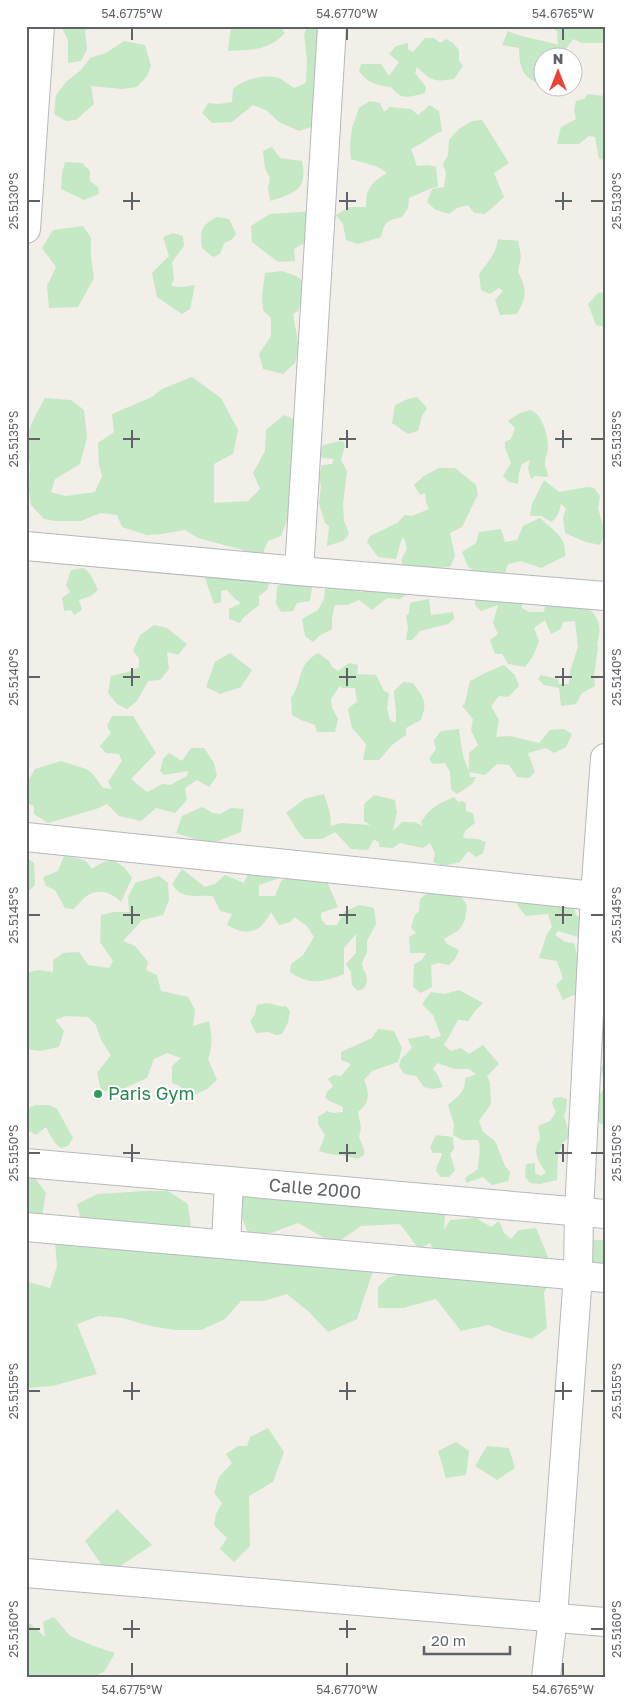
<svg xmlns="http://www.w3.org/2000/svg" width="631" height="1703" viewBox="0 0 631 1703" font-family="'Golos Text',sans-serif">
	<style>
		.green { fill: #c5e8c5 }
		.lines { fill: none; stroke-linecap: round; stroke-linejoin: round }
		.street-casing { stroke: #b5b8bc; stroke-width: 30 }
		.secondary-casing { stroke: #b6babf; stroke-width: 30 }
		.street { stroke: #fff; stroke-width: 28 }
		.secondary { stroke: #fff; stroke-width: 28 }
		.ticks { fill: none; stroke: #5f6368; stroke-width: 2 }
		.leisure-dot { fill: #2e9e5b; stroke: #fff; stroke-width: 2 }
		.labels { text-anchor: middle; stroke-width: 4; stroke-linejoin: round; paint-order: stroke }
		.leisure-label { font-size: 18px; fill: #27864d; stroke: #fff; text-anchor: start }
		.street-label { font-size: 18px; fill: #5f6368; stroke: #fff }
		.neatline { fill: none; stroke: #5f6368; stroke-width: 2 }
		.ticks-label { font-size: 12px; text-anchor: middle; fill: #5f6368 }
	</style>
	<rect width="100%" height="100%" fill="#f1efe8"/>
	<g class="green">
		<polygon points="101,26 85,30 87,50 81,61 68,63 68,40 61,26"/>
		<path d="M231,26H280L285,33C267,52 252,49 228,51Z"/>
		<path d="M308,26H336L315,130L311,127L299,131L279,122L266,110L253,105L232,122L212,123L202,113L208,103L219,104L232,102L233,89C243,79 267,73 281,79C285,81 290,86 294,88L306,83L307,60L304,34Z"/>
		<path d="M548,26H605V43H582L573,39L560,57L544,58L543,86C522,76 520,71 519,48L502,45L508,31C525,39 541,39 558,45L557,31Z"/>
		<path d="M425,38H434L440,43L446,39L453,43L459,50V60L463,66L454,79C433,82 432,81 417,67L415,73L426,87L425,93C409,97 402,101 391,87C378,86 366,82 359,71L361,64H381L389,76L399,62L389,54L396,46L408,43V49L413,52Z"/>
		<polygon points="124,41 145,45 151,66 147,76 137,87 122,89 91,86 94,104 76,120 66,121 54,114 56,95 67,81 81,70 90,58 106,53"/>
		<polygon points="588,94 605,96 605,160 599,159 595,137 589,136 579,144 557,144 561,127 576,119 574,110 576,101 584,99"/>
		<path d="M370,101L380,103L384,112L390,107L411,109L418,115L430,105L439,111L442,131C431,136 422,144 411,149L417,166L428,165L436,167L438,187L432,188L409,198L408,208L402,217C386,221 385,221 381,237L358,244L346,240L343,224L336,215L349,207H366C366,188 371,183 387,173L378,167L351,159L350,145L352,128L359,108Z"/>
		<polygon points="482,120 509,163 494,173 504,197 485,214 474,213 468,205 457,208 449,214 436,210 427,202 432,189 444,187 446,173 443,164 448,155 449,140 459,129 472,121"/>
		<path d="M272,147L280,158L302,161C308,191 294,193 270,201L268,188L270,178L265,168L263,151Z"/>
		<polygon points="65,162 82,163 90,171 90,181 98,187 99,194 84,200 61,189 62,173"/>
		<polygon points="314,211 319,239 303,244 294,249 295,261 278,262 252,242 251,226 270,214"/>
		<path d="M217,217L229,219L236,234L231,240L224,243L220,254L213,257L202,248C200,231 201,225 217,217Z"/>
		<polygon points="83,226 91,238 91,256 94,278 78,307 49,308 47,286 56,267 42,248 53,230"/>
		<polygon points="173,233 183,236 184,246 172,262 174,279 171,286 182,287 195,285 190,309 182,314 157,297 152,273 169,256 163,237"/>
		<path d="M498,239C505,241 511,239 518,241L521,256L518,272C527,289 527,297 517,314L500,315L495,300L503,291L499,288L490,294L481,290L479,274C488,262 496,254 498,239Z"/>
		<polygon points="282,271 296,276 306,284 298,311 293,314 299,347 295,363 283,374 263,369 259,354 271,336 271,318 263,310 262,295 265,273"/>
		<polygon points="605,292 605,327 596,325 588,304 598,293"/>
		<path d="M192,377L221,398L238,430L233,454L214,464V503L248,501L260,489L253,473L265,451L266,430L284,415L296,420L297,493L281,536L268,541L262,555L198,538L185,530L161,534L147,535L122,527L117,515L101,513L81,521H55L44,519L31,505L29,489L30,463C17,446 36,414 45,398L71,400L84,410L87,438L80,464L55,479L51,492L66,496L95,492L102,476L99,464L98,443L114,432L112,414L152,397L162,389Z"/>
		<polygon points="417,397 427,408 422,416 418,431 408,434 392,423 395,405 408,399"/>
		<path d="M530,410C542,413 548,435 548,447C548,452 545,457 545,462C545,468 548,472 548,477L535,476L531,479L528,468L530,460L522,464L519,473L518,484L509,482L503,476L511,463L505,448V442L511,439L515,428L508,421L518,414Z"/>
		<polygon points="340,441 344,442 345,446 341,460 347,471 343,504 344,521 349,534 343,541 327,546 329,526 325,523 319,504 321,486 318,478 322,465 332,464 334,459 322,458 317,451 324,445"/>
		<polygon points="439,468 455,468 476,485 478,494 462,527 450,533 455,556 450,567 428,568 407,573 401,560 407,549 404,537 401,541 396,559 378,557 367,542 370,536 397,523 405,515 412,516 429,509 426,502 425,493 420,495 414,485 424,476"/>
		<path d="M544,480L559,492L587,487L594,488L600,496L598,508L605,533L600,545L586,542L565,533L563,518L566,508L561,504C559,511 558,518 551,522L542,516H530L532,504Z"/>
		<path d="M540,518C553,530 567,537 565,556L541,568L521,561L508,564L504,575L480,574L468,567L462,552L476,543L479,532L501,529L505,542L517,540L523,526Z"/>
		<polygon points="84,568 90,574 98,590 91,596 79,600 82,610 74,615 71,610 64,611 62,598 70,592 66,585 71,570"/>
		<polygon points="218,569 269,580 268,589 259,596 259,605 243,618 240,623 229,619 229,609 241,603 235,599 227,590 221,591 221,602 214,604 205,578"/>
		<polygon points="332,579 361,592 376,584 410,592 400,599 387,598 372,610 359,600 347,605 335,605 332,618 332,629 319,636 313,642 305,636 302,619 318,610 324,599 325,589"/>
		<polygon points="284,581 313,581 310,601 297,603 293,611 281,612 276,603 277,587"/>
		<path d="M476,591L522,599V608L529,612H544L546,600C565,602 585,599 596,617C601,626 600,634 597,643L598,647L594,676L595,686L582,693L576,704L561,706L559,688L544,685L538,679L541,675L558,679L559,684H569L570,671L578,647L575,621L563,622L561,629L551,634L545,620L534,628L539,641L533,656L525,667L508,664L502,654H495L490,640L498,634L493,623L498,605L481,611L475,605Z"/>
		<polygon points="429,599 431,615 453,612 454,619 448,624 420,631 412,640 406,640 408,627 406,616 409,613 410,603"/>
		<polygon points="154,625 167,628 187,644 178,655 167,652 169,669 160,680 148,681 137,701 127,709 117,704 108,693 111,676 128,672 139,667 139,658 133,651 140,635"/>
		<polygon points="230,653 252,670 241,687 220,694 206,687 215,662"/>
		<path d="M318,653L329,661L332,667L338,671L349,663L358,665L357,674L376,675L384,691L389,693L387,708L390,720L395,723C398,712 394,702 394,691L403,682L413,683C424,699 428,701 421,720L406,728V735L392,745L379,760H363L366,744L352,728L348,709L357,701L355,688H343L340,686L331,699L332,708L338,719L335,732H317L315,725L301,720L292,715L291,698C304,680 295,667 318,653Z"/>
		<polygon points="504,665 515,675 519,686 508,697 499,696 491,706 499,720 496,737 510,736 539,743 550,730 564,729 572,734 566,747 554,753 546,748 528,753 535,772 529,778 517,777 509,765 497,764 485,775 469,772 470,777 476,777 472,784 457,794 451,789 450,772 445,763 433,764 429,759 436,749 434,740 441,731 459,729 463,756 469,771 469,753 478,745 471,730 473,719 462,706 465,703 470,681 487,672"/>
		<polygon points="112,716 133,716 156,753 131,779 147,792 162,784 170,785 187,776 188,771 164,775 160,771 163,759 169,753 182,761 191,748 204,748 214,763 217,776 209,787 197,780 185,788 187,800 175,813 156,808 141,821 119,816 107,804 96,809 48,823 34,814 34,806 26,803 26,780 29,779 35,769 61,761 86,769 92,773 103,788 112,789 108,782 122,761 119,754 106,753 100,746 111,733 107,726"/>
		<path d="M324,794L330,813L331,826L341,823L370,825L364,821V804L374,795L395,800L397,812L393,831L402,822H414L423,826L421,822C430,808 439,803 454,797L458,802L462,801L466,803V811L473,813L475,823L465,831L463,838L478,839L486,842L483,853L476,857L468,851L460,862L443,866L433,862L435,853L430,843L423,848L400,843L393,848L379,847V843L374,839L368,850L351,849L335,832L322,839H305C296,831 293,822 286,813L304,799Z"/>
		<polygon points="202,807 213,813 220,814 231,808 244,809 241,832 218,841 207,843 176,833 182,816"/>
		<path d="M64,856L85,860L92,869C110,856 120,859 132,878L121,902C113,893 100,888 88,895C83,898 78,905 74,909L65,908L55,890L46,886L43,877L58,871Z"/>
		<polygon points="26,857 34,863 35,885 26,894"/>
		<path d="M268,866L277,879L259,885V896H275L281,881L290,876L325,877L338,907L321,913V919L326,925H337L345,911L360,905L374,908L376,924L369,937L367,942V952L362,963L363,969L366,974L367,982L364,988L358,991L352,985L351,972L346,964L356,953V934L344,948V974C323,982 310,986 290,972L291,964L303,955L314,937L307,926L294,917L291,922L279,925L271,912C260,933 248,937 227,925L232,914L220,911L213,896C196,895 181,900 172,884L182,869L205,887L215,884L225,875L244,883L250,869Z"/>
		<path d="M159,876L168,883L169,900L163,915L142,920L123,941L135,946L148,962L146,970L157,975L161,991L188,997L195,1010L193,1026L209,1021C212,1035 213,1045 208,1059L217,1080L207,1089L192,1096L183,1092L180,1086L172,1083V1066L181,1058L167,1053L154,1059L147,1078L114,1093L101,1090L97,1073L111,1055L101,1040L96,1025L88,1017L66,1016L55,1020L64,1031L59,1047L40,1051L26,1049V973L38,970L53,972V960L63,953L79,952L88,965L109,968L113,961L100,942L101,915L115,912H129L128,897L135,883Z"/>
		<polygon points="430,891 459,892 467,906 465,920 459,930 444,939 447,944 459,950 455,959 449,965 439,963 431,965 432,987 421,993 413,987 414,964 422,960 426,953 410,953 409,937 416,933 411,927 415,915 419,911 420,899"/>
		<polygon points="522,894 573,905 576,915 592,925 578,937 558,931 555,935 565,942 574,943 577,954 591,966 589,992 571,996 563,1000 556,985 563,978 557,961 539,958 547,934 552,927 548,914 526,916 517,905"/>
		<path d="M459,990L483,1003L476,1010L468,1021L458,1020L444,1045L451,1051L461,1048L469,1054L483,1045L499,1064L487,1076L490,1083L491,1104L479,1121L483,1132L495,1141L505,1166L510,1172L508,1181L492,1185L483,1177L466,1183L465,1178L478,1169C478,1160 482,1148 478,1140H462L453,1135L454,1124L448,1105C458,1096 466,1092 465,1078L472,1076L476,1074L469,1069H455L437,1063L433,1069L437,1074L443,1087L433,1089L424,1087L416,1076L404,1074L399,1066L401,1059L412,1048L408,1039L428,1035L431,1039L441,1036L433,1015L422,1004L431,992L444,994Z"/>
		<path d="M266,1003C273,1003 280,1008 286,1006L290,1011L288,1022L282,1034L276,1035L268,1032L256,1033L250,1021L255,1014L257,1005Z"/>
		<path d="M378,1029L394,1031L402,1048L398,1062L372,1071L364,1080C370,1093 370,1103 358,1112L361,1128L359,1137L364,1149V1155L357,1159C343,1154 333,1156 319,1151L325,1135L318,1124V1117L327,1111L333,1113L343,1112V1107L332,1102L325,1098L327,1092L333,1086L328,1079L334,1075L341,1076L351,1064L341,1060V1052L372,1038Z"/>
		<polygon points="605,1062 605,1127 592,1117 595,1100 603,1090 603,1077 601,1068"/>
		<path d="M561,1097L567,1099L566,1110L564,1115L570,1137L563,1142L561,1149L558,1153L557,1180L540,1184L530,1183L525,1177L526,1164L535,1163V1173L541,1176L546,1172C538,1162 532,1151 540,1139L538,1126L550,1121L556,1112L552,1103L554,1098Z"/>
		<polygon points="36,1105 49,1105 57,1109 73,1138 68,1146 61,1148 54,1142 46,1127 36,1135 26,1129 26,1109"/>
		<path d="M436,1135L453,1137L454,1149L450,1154L455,1170L449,1177H441L436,1171C437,1163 441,1160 442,1153H433L430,1147Z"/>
		<polygon points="26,1175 33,1175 46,1193 42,1216 29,1236 26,1244"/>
		<polygon points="249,1183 442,1200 445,1215 444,1230 450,1220 476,1218 491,1227 499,1221 504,1233 511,1239 519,1230 536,1228 554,1271 544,1293 547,1328 532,1339 506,1332 488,1325 461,1331 436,1299 403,1308 378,1308 378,1287 389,1277 405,1273 437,1257 430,1243 419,1249 400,1224 361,1226 335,1244 298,1223 251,1240 233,1196"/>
		<polygon points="145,1191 168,1191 188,1204 191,1228 211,1240 377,1259 357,1319 328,1332 309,1312 287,1294 264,1301 241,1301 225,1319 201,1330 175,1330 150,1326 123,1318 99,1316 77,1324 97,1374 52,1386 26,1388 26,1276 28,1282 50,1288 57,1266 55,1241 84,1232 77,1204 98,1194"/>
		<polygon points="593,1240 605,1240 605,1292 576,1273 582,1246"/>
		<polygon points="268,1428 284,1452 273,1482 249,1496 250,1546 234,1562 220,1549 227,1538 214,1525 216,1514 222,1503 214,1493 219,1477 232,1463 226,1454 238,1446 247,1446 250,1437"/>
		<polygon points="456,1442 469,1451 466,1475 446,1478 438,1451"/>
		<polygon points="487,1446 509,1448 515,1468 497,1480 475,1466"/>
		<polygon points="117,1509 152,1545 108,1574 85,1541"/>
		<polygon points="54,1617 70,1636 94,1646 115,1653 104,1672 92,1677 30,1677 26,1674 26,1620 45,1637 43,1622"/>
	</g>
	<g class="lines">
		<defs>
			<g id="street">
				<polyline points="26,229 40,26"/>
				<polyline points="26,546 299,571 605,596"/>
				<polyline points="299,571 332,26"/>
				<polyline points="26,837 595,896"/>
				<polyline points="26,1573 605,1622"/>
				<polyline points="546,1677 553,1617 578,1275 579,1212 595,896 605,758"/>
			</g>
			<g id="secondary">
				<polyline points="26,1163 605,1214"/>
				<polyline points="26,1227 605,1278"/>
				<polyline points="226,1244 229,1181"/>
			</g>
		</defs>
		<use href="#street" class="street-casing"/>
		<use href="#secondary" class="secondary-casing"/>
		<use href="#street" class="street"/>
		<use href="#secondary" class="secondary"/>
	</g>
	<path class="ticks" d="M132,28V40M347,28V40M563,28V40M132,192V210M347,192V210M563,192V210M28,201H40M123,201H140M339,201H356M555,201H572M591,201H604M132,430V448M347,430V448M563,430V448M28,439H40M123,439H140M339,439H356M555,439H572M591,439H604M132,668V686M347,668V686M563,668V686M28,677H40M123,677H140M339,677H356M555,677H572M591,677H604M132,906V924M347,906V924M563,906V924M28,915H40M123,915H140M339,915H356M555,915H572M591,915H604M132,1144V1162M347,1144V1162M563,1144V1162M28,1153H40M123,1153H140M339,1153H356M555,1153H572M591,1153H604M132,1382V1400M347,1382V1400M563,1382V1400M28,1391H40M123,1391H140M339,1391H356M555,1391H572M591,1391H604M132,1620V1638M347,1620V1638M28,1629H40M123,1629H140M339,1629H356M591,1629H604M132,1663V1676M347,1663V1676M563,1663V1676"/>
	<circle class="leisure-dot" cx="98" cy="1094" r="5"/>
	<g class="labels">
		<g class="leisure-label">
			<text x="108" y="1100">Paris Gym</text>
		</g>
		<g class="street-label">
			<text transform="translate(315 1189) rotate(5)" y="6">Calle 2000</text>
		</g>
	</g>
	<rect width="631" height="1703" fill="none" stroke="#ffffff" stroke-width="55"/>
	<g transform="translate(558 72)"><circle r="24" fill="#ffffff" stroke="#bfc1c3"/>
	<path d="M0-4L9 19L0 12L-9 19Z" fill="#ea4335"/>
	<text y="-8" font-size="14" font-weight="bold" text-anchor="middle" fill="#5f6368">N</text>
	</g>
	<path d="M424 1646v8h86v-8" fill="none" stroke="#5f6368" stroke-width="2.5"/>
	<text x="431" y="1646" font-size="15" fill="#5f6368" stroke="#ffffff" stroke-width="4" paint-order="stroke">20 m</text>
	<rect x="28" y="28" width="576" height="1648" class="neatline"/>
	<g class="ticks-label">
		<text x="132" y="18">54.6775°W</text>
		<text x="347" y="18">54.6770°W</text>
		<text x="563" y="18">54.6765°W</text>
		<text transform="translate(14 201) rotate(-90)" y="4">25.5130°S</text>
		<text transform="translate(617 201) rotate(-90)" y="4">25.5130°S</text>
		<text transform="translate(14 439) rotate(-90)" y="4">25.5135°S</text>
		<text transform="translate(617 439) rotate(-90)" y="4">25.5135°S</text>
		<text transform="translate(14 677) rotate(-90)" y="4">25.5140°S</text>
		<text transform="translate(617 677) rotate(-90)" y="4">25.5140°S</text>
		<text transform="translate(14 915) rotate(-90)" y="4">25.5145°S</text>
		<text transform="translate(617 915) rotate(-90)" y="4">25.5145°S</text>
		<text transform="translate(14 1153) rotate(-90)" y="4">25.5150°S</text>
		<text transform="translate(617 1153) rotate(-90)" y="4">25.5150°S</text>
		<text transform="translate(14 1391) rotate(-90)" y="4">25.5155°S</text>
		<text transform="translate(617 1391) rotate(-90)" y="4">25.5155°S</text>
		<text transform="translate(14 1629) rotate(-90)" y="4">25.5160°S</text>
		<text transform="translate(617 1629) rotate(-90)" y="4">25.5160°S</text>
		<text x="132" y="1694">54.6775°W</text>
		<text x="347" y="1694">54.6770°W</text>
		<text x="563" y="1694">54.6765°W</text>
	</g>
</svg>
